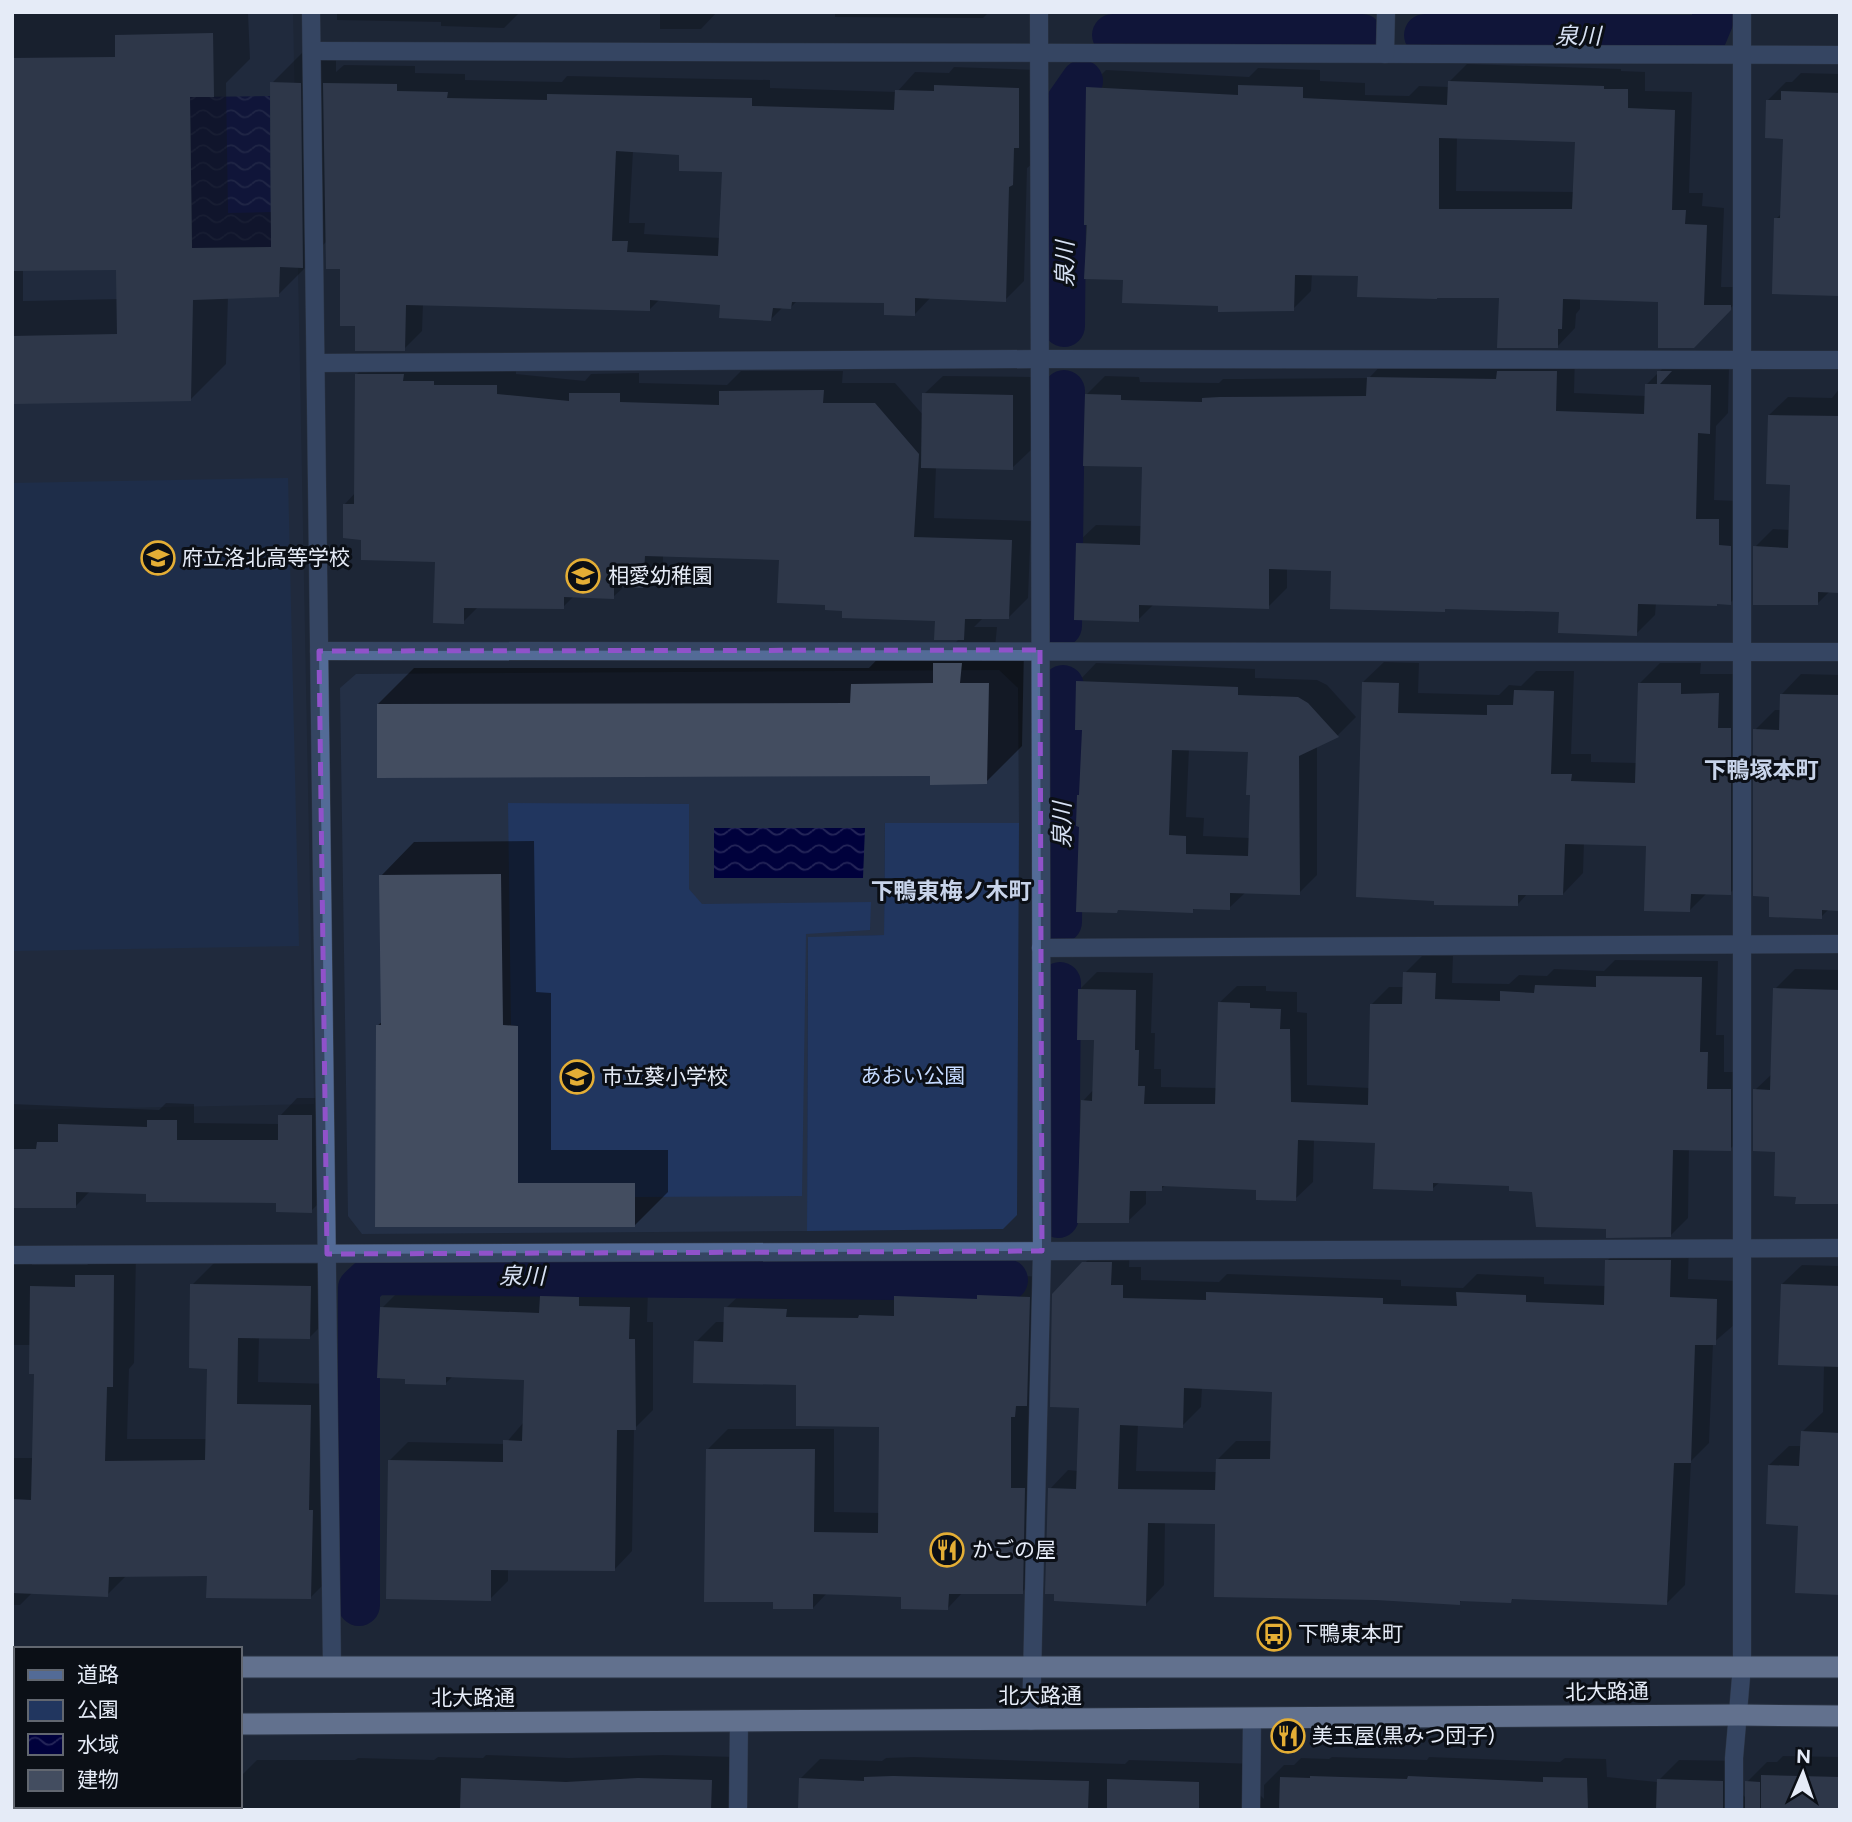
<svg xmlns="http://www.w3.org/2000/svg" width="1852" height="1822" viewBox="0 0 1852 1822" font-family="Figtree,'Noto Sans JP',sans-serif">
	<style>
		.built { fill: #243046 }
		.green { fill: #21365f }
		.water { fill: url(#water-waves) }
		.shadow { fill: #0007; fill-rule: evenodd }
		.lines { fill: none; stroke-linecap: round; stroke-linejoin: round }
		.canal { stroke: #00013c; stroke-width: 42 }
		.building { fill: #434d60; fill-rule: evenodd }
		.minor-casing { stroke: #394251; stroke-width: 19 }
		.highway-casing { stroke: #394251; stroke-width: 23 }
		.minor { stroke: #536b97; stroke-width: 18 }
		.highway { stroke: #b5cdf9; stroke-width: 21 }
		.marked { fill: none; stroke: #9052ca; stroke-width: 5; stroke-dasharray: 14 9; stroke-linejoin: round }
		.labels { text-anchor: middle; stroke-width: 6; stroke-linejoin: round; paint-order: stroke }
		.poi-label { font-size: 21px; fill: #e5ebf7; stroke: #0b0f16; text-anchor: start }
		.park-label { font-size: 21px; fill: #c5daff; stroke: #0b0f16 }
		.street-label { font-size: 21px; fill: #e5ebf7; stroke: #0b0f16 }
		.water-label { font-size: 23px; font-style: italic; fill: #d8e2f5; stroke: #0b0f16 }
		.neighbourhood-label { font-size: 23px; font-weight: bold; fill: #c8d4ea; stroke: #0b0f16 }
	</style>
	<defs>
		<pattern id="water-waves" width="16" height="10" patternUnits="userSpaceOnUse" patternTransform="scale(1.75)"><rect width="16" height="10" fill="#00013c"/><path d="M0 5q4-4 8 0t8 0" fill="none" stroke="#252659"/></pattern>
	</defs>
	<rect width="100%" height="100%" fill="#1d2636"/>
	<g class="built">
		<polygon points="12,12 293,12 314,1104 12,1110"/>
		<polygon points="999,670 1018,688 1019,823 885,823 884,935 808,938 807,1231 362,1234 348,1216 340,688 356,674"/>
	</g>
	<g class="green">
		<polygon points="288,478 299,946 12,951 12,483"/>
		<polygon points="508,803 689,804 689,889 702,904 871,902 870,930 806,934 802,1196 635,1197 635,1183 518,1183 518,1026 511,1025"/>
		<polygon points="885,823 1019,823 1017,1215 1003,1229 807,1231 808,937 884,935"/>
	</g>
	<g class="water">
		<polygon points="270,96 271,247 192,248 190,97"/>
		<polygon points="714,828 865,828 863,878 714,878"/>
	</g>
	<g class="shadow">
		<path d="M12,12H248L250,59L226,83L228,213L273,212L272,83L308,47H336V72L344,65L415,66V73L465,74V80L562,82L567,76L770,80V88L897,92L915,72L949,73L954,67L1037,70L1031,165L1027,168L1024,281L1005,300L931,297L915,314L886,301L798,300L791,307H783L771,319L722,304L660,299L649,310L423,304L422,331L404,349L357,324L342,267L327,241L314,254V259L278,295L228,297L226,364L190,400L12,403ZM633,151L681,153L724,170L721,238L644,234L645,223H629ZM23,269H118V299L23,301Z"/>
		<polygon points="337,12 520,12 504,28 441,26 441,22 337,20"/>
		<polygon points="660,12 769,12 717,12 701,29 660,29"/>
		<polygon points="835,12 989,12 983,18 835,17"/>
		<path d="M1467,64L1621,69V71L1645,72V91L1692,92L1689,193H1703L1702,206L1724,208L1721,287H1748V290L1693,347L1660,300L1580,297V309L1576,314L1575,328L1557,347L1501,296L1360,274L1312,273L1311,291L1293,309L1219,305L1124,279L1089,224L1088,88L1106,70L1249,77L1258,68L1320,70V81L1365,83V95L1409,96L1419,86L1449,87V82ZM1457,137L1576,140L1575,192L1456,191Z"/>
		<polygon points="1801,73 1840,74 1840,294 1776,219 1782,213 1785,137 1768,100 1786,82 1792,82"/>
		<polygon points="1575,353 1574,393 1646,396 1646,385 1678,353 1729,367 1728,413 1716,426 1714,500 1737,501 1749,584 1730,603 1656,603 1655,615 1636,634 1561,610 1447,607 1444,610 1333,569 1287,568 1287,588 1268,607 1154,604 1138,620 1077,543 1096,525 1142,526 1144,466 1086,395 1105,376 1139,377 1140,382 1219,383 1223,379 1240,379 1369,378 1387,359"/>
		<polygon points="376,355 516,366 516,374 585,381 591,374 639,373 639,383 727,385 741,371 843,371 842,383 895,383 924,416 924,394 943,376 1031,377 1031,450 1012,468 936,467 934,518 1031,521 1028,598 1008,618 983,618 974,627 997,627 995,648 1024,648 1022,746 986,782 378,704 414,668 869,668 888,648 950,648 960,638 936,620 844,609 827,604 781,558 663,555 663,566 643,586 625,586 613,597 574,596 563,607 478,607 463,622 437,560 363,538 344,505 355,493 356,375"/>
		<polygon points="1840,388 1840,591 1830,591 1817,604 1755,547 1773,529 1790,530 1792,483 1769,415 1788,397 1832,398"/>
		<polygon points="1384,662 1419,663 1418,693 1499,695 1509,685 1521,686 1536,671 1574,671 1571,754 1591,754 1591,762 1638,763 1640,683 1660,663 1701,663 1700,674 1739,674 1750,873 1730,893 1707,893 1690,910 1648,844 1584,842 1583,873 1563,894 1528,893 1517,905 1363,682"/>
		<path d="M1096,663L1255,669V678L1317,680L1327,685L1356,717L1338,735L1317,745V875L1299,893L1246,892L1229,908L1196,907L1192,911L1081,793L1084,729L1078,682ZM1189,749L1250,751V838L1203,836L1204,818L1186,817Z"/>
		<polygon points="1801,674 1840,675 1840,909 1829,909 1821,917 1755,730 1775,710 1781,710 1782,694"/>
		<polygon points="534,841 536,992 551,993 551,1150 668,1150 668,1192 635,1225 377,1225 377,1026 383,1021 381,876 414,842"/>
		<polygon points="1422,956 1453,956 1452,983 1509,984 1519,975 1547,976 1554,969 1604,971 1615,960 1718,961 1716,1035 1724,1035 1724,1072 1747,1072 1747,1132 1730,1149 1689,1148 1688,1218 1670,1236 1608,1227 1534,1190 1511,1184 1440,1182 1432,1189 1377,1141 1314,1139 1313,1182 1295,1199 1258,1188 1166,1185 1161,1189 1146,1189 1146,1204 1128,1221 1083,1101 1094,1089 1096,1039 1080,989 1097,972 1153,973 1151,1033 1155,1033 1154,1069 1161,1069 1161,1087 1217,1088 1219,1003 1237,986 1266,986 1266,991 1297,992 1297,1012 1307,1013 1307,1085 1370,1088 1372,1004 1389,987 1404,987 1405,973"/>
		<polygon points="1795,969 1840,970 1840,1202 1797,1195 1776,1150 1755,1090 1773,1073 1775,989"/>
		<polygon points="297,1098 329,1098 328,1194 311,1211 278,1201 91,1190 75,1207 12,1206 12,1104 159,1110 166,1103 194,1104 194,1123 280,1124 280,1116"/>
		<path d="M1626,1242H1689L1688,1279L1735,1281L1734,1325L1713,1343L1709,1443L1691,1461L1685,1585L1666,1604L1514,1598L1511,1601L1463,1599L1459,1603L1217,1522H1165L1164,1585L1146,1604L1050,1489L1068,1470L1078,1471L1084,1264L1103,1244H1130L1129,1267H1141V1280L1219,1282L1227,1274L1401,1280V1286L1463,1288L1477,1274L1544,1277V1284L1606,1286L1607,1261ZM1202,1387L1274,1390L1272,1441H1236L1218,1459L1217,1472L1136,1471L1138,1424L1182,1426L1201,1407Z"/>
		<polygon points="12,1254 33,1254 32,1265 87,1265 99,1254 136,1254 134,1363 129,1369 127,1439 207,1439 209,1367 192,1285 214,1263 332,1264 332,1315 309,1338 259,1337 258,1382 333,1384 333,1575 311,1597 209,1575 127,1575 107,1595 33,1592 20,1605 12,1605 12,1458 34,1458 36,1372 31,1345 12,1345"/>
		<polygon points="1802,1265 1840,1266 1840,1593 1769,1465 1789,1446 1802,1446 1802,1432 1823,1412 1824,1365 1782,1284"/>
		<polygon points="999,1275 1049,1277 1042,1572 1022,1592 963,1592 948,1608 903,1595 827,1593 813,1608 775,1600 707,1450 728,1429 834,1429 834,1512 880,1513 880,1425 798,1384 696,1342 716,1322 726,1322 726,1308 747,1288 806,1289 806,1297 878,1298 881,1295 897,1295 916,1276 996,1279"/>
		<polygon points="559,1278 596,1279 596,1288 648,1290 647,1322 653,1322 653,1410 634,1429 632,1551 614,1570 508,1568 508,1581 490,1599 390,1460 408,1442 505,1444 523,1423 526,1378 453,1376 445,1384 382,1308 400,1290 542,1295"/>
		<polygon points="486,1755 569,1758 663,1755 735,1757 734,1810 14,1810 16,1787 16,1806 240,1806 240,1777 257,1760 355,1760 358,1758 434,1760 438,1757 483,1758"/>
		<polygon points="1783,1756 1840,1757 1840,1810 799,1810 800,1779 820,1759 882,1761 886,1758 914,1757 1125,1764 1129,1760 1259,1764 1260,1795 1264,1799 1264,1785 1284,1765 1294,1765 1301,1758 1329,1759 1332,1757 1427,1760 1429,1757 1560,1762 1565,1758 1606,1759 1607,1777 1657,1782 1679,1760 1742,1761 1743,1795 1747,1799 1747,1782 1767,1762 1777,1762"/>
	</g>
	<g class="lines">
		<g class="canal">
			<polyline points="1113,35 1362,35"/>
			<polyline points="1425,35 1706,36 1713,19 1713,12"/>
			<polyline points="1064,326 1066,104 1082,81"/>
			<polyline points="1061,626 1064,391"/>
			<polyline points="1061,922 1063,686"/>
			<polyline points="1058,1217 1060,983"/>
			<polyline points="359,1605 359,1288 374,1274 1007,1280"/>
		</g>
	</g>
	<g class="building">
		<polygon points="213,33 214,97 190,97 192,248 271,247 270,82 301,83 303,268 280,267 279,297 193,300 191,401 12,404 12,336 117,334 116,270 12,271 12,58 115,57 115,35"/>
		<path d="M1448,81L1604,86V89H1628V108L1675,110L1672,210H1686L1685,224L1707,225L1704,305H1731V310L1694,348H1658V302L1563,299L1562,329H1558V348H1497L1499,298H1437V299L1357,297L1358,276L1295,275L1294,311L1218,312V306L1122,303L1123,280L1084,279L1087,225H1084L1086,87L1238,95V85L1303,87V98L1447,105ZM1439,138L1575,142L1572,209H1439Z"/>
		<path d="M323,83L397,84V91L448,92L447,98L547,100V94L752,98V106L894,110L895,90L934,91V85L1019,88V148H1014L1013,185L1009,187L1006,302L915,298V316L884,315V303L792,302L791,309L773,308L771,321L719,318L720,305L650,300V311L406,305L405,351H355V326H340V269H326ZM616,151L679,155V171L722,172L718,256L627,252L628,241H612Z"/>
		<polygon points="1781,91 1840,93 1840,296 1772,294 1774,218 1780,218 1783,139 1765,138 1766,100 1781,100"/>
		<polygon points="1497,371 1557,371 1556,411 1644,414 1645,384 1657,384 1657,371 1672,371 1660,384 1711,385 1710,434 1698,433 1696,519 1719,519 1719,545 1731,546 1731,605 1717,604 1717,606 1638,604 1637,636 1558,633 1559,612 1445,609 1445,612 1330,609 1331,571 1269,569 1269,609 1139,605 1139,622 1074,620 1076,543 1140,545 1142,467 1083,466 1085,394 1121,395 1121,400 1202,402 1202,398 1220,397 1366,396 1367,377 1496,379"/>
		<polygon points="355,374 404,374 403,381 434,381 434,385 497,385 497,394 569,401 569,393 620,393 620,402 719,405 719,391 824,390 823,403 875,403 919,454 914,537 1012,540 1009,619 965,619 964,640 934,640 935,621 842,618 842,611 825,610 825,605 777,603 779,560 645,556 643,588 614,587 614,599 564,597 564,609 464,608 464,624 433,623 435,562 361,560 361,540 343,538 343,504 354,504"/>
		<polygon points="922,393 1013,395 1013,470 921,468"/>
		<polygon points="1768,415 1840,416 1840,593 1818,592 1818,605 1753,605 1753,546 1788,548 1790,485 1766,484"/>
		<polygon points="933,663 962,663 960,683 989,683 987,784 930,785 930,776 377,778 377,704 850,703 851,684 933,683"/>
		<path d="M1076,681L1238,687V695L1298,697L1308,703L1339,737L1299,756L1300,895L1230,893V910L1193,909V913L1118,910L1117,913L1076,912L1079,827L1076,826L1077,795H1079L1082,730H1075ZM1172,750L1248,752L1246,795H1250L1248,856L1186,854V836L1169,835Z"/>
		<polygon points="1362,682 1399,683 1398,713 1487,715 1487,705 1513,705 1514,690 1554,691 1551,774 1572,774 1571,781 1635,783 1638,683 1681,683 1681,694 1719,693 1718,728 1731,728 1731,895 1691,894 1690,912 1644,911 1646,846 1565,844 1563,895 1518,895 1518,906 1434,905 1434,901 1356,897"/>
		<polygon points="1780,694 1840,695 1840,911 1822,910 1822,919 1769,917 1769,897 1753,896 1753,729 1779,730"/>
		<polygon points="501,874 503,1025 518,1026 518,1183 635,1183 635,1227 375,1227 376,1025 381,1025 379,875"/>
		<polygon points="1403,972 1436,973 1435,999 1500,1001 1500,991 1534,993 1535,985 1596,987 1596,976 1702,977 1700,1052 1708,1052 1707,1089 1731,1089 1731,1151 1673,1150 1671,1237 1606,1238 1606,1229 1536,1227 1532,1192 1509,1191 1509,1186 1433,1183 1433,1191 1373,1189 1375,1143 1298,1140 1296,1201 1256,1200 1256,1190 1162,1186 1162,1191 1130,1191 1129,1223 1077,1223 1081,1100 1092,1101 1094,1040 1077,1040 1078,989 1136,990 1135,1050 1139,1050 1138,1086 1145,1086 1144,1104 1215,1104 1218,1002 1250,1003 1250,1008 1281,1009 1280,1029 1290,1029 1291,1102 1368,1105 1370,1004 1402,1004"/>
		<polygon points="1773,988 1840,990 1838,1163 1840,1164 1840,1204 1795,1204 1796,1197 1774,1196 1775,1152 1753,1151 1753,1089 1770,1090"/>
		<polygon points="278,1115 312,1115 312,1213 276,1212 276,1203 146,1202 146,1194 76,1192 76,1208 12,1208 12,1149 36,1149 37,1142 58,1142 58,1124 147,1127 147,1120 177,1120 177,1140 278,1140"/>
		<path d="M1605,1260H1671L1670,1297L1717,1299L1716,1345H1695L1691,1463H1674L1667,1605L1512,1599L1511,1603L1460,1601V1605L1376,1600L1214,1597L1215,1524L1148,1523L1146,1606L1054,1601V1594H1045L1048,1488L1076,1489L1079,1408L1050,1407L1052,1294L1082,1262H1112L1111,1285H1123V1298L1206,1300V1292L1383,1298V1304L1457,1306L1456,1292L1526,1295V1302L1604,1305ZM1184,1388L1272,1392L1270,1459H1216L1215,1490L1118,1489L1120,1425L1183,1428Z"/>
		<polygon points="75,1275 114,1275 113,1387 107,1387 105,1461 205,1460 207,1369 189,1368 190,1284 311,1286 310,1339 238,1338 237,1404 311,1405 309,1510 313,1510 311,1599 206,1598 207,1576 109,1577 108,1597 12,1593 12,1499 31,1500 34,1374 29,1374 30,1286 75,1287"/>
		<polygon points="1781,1284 1840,1286 1840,1367 1778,1365"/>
		<polygon points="977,1295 1030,1297 1027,1406 1016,1406 1015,1417 1011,1417 1011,1488 1025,1488 1023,1594 949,1594 948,1610 901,1609 901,1597 848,1595 813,1594 813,1609 773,1609 773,1602 704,1602 706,1449 815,1449 814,1532 878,1533 879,1427 796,1426 796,1385 693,1383 694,1341 723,1342 724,1307 787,1309 786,1317 858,1318 859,1315 894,1316 894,1296 977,1299"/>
		<polygon points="540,1296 579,1297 579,1306 630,1307 629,1339 635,1339 636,1430 617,1430 615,1571 491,1570 491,1601 386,1599 388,1460 503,1462 503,1440 522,1441 524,1380 446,1377 446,1385 405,1384 405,1379 377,1378 380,1307 539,1313"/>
		<polygon points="1801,1431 1840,1433 1840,1595 1795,1593 1798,1526 1766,1524 1768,1465 1799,1466"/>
		<polygon points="1761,1775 1840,1777 1840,1810 1761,1810"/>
		<polygon points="893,1776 1089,1781 1088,1810 798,1810 799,1778 864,1781 864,1777"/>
		<polygon points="1310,1776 1407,1779 1408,1776 1543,1782 1543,1777 1587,1778 1588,1810 1279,1810 1280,1777 1310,1778"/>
		<polygon points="461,1778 566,1782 638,1778 712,1780 711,1810 460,1810"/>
		<polygon points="1107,1779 1199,1782 1199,1810 1107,1810"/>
		<polygon points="1657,1779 1723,1781 1723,1810 1656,1810"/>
		<polygon points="1745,1781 1760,1782 1760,1810 1745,1810"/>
	</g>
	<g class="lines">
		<defs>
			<g id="minor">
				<polyline points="311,12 332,1667"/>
				<polyline points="312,51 1840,55"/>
				<polyline points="1385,54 1386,12"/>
				<polyline points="316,363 1040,359 1840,360"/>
				<polyline points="319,651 1840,652"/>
				<polyline points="1041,948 1840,944"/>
				<polyline points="12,1255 1840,1248"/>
				<polyline points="1031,1721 1042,1251 1039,12"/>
				<polyline points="738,1810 739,1721"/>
				<polyline points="1251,1810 1252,1719"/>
				<polyline points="1734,1810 1734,1758 1742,1666 1742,12"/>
			</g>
			<g id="highway">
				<polyline points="240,1667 1840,1667"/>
				<polyline points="12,1668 16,1668"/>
				<polyline points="240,1724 1738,1715 1840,1716"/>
				<polyline points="12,1726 16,1726"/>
			</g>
		</defs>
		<use href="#minor" class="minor-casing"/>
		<use href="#highway" class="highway-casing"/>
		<use href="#minor" class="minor"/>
		<use href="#highway" class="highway"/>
	</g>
	<path d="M0 0H1852V1822H0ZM1040,650L1042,1251L327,1254L319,651Z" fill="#1d2636" fill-opacity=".55" fill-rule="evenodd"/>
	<path class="marked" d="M1040,650L1042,1251L327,1254L319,651Z"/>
	<defs>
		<symbol id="school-ring" viewBox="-11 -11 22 22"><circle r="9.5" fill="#0b0f16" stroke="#e4ae35" stroke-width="1.5"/><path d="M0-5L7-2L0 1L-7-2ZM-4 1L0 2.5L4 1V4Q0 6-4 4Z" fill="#e4ae35"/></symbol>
		<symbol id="restaurant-ring" viewBox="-11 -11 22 22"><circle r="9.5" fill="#0b0f16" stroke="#e4ae35" stroke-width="1.5"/><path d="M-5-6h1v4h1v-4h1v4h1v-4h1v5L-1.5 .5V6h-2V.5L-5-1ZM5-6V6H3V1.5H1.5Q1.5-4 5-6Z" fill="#e4ae35"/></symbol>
		<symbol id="bus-ring" viewBox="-11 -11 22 22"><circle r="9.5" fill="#0b0f16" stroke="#e4ae35" stroke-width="1.5"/><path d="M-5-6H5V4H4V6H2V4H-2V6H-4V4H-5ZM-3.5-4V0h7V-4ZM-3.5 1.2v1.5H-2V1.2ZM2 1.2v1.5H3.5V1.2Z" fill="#e4ae35"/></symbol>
	</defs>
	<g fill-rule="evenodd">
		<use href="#school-ring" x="139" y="539" width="38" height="38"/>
		<use href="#school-ring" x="564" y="557" width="38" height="38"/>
		<use href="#school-ring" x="558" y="1058" width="38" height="38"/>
		<use href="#restaurant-ring" x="928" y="1531" width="38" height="38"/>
		<use href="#bus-ring" x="1255" y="1615" width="38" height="38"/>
		<use href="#restaurant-ring" x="1269" y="1717" width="38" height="38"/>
	</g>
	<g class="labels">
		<g class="poi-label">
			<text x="182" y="565">府立洛北高等学校</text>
			<text x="608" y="583">相愛幼稚園</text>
			<text x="602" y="1084">市立葵小学校</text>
			<text x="972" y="1557">かごの屋</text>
			<text x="1298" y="1641">下鴨東本町</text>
			<text x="1312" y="1743">美玉屋(黒みつ団子)</text>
		</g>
		<g class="park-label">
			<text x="913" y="1083">あおい公園</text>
		</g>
		<g class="street-label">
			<text transform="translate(1607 1692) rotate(-1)" y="7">北大路通</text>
			<text x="1040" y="1703">北大路通</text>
			<text x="473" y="1705">北大路通</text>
		</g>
		<g class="water-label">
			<text x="1578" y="44">泉川</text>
			<text transform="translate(1065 264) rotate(-90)" y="8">泉川</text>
			<text transform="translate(1062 825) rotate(-90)" y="8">泉川</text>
			<text x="522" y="1284">泉川</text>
		</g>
		<g class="neighbourhood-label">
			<text x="1761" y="778">下鴨塚本町</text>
			<text x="951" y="899">下鴨東梅ノ木町</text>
		</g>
	</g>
	<rect width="1852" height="1822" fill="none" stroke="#e5ebf7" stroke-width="28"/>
	<rect x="14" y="1647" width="228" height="161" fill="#0b0f16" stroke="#626770" stroke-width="2"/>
	<rect x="28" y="1670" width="35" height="10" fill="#536b97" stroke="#626770" stroke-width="2"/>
	<text x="77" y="1682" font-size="21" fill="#e5ebf7">道路</text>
	<rect x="28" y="1700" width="35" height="21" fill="#21365f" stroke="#626770" stroke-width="2"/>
	<text x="77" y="1717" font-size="21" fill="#e5ebf7">公園</text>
	<rect x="28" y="1734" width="35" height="21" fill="url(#water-waves)" stroke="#626770" stroke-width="2"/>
	<text x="77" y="1752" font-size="21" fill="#e5ebf7">水域</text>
	<rect x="28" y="1770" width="35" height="21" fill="#434d60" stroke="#626770" stroke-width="2"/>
	<text x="77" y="1787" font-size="21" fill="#e5ebf7">建物</text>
	<g transform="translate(1803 1773) rotate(2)" stroke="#0b0f16" stroke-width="5" paint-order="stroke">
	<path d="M0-5L12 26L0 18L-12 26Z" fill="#e5ebf7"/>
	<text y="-10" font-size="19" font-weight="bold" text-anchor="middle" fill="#e5ebf7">N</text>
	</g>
</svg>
